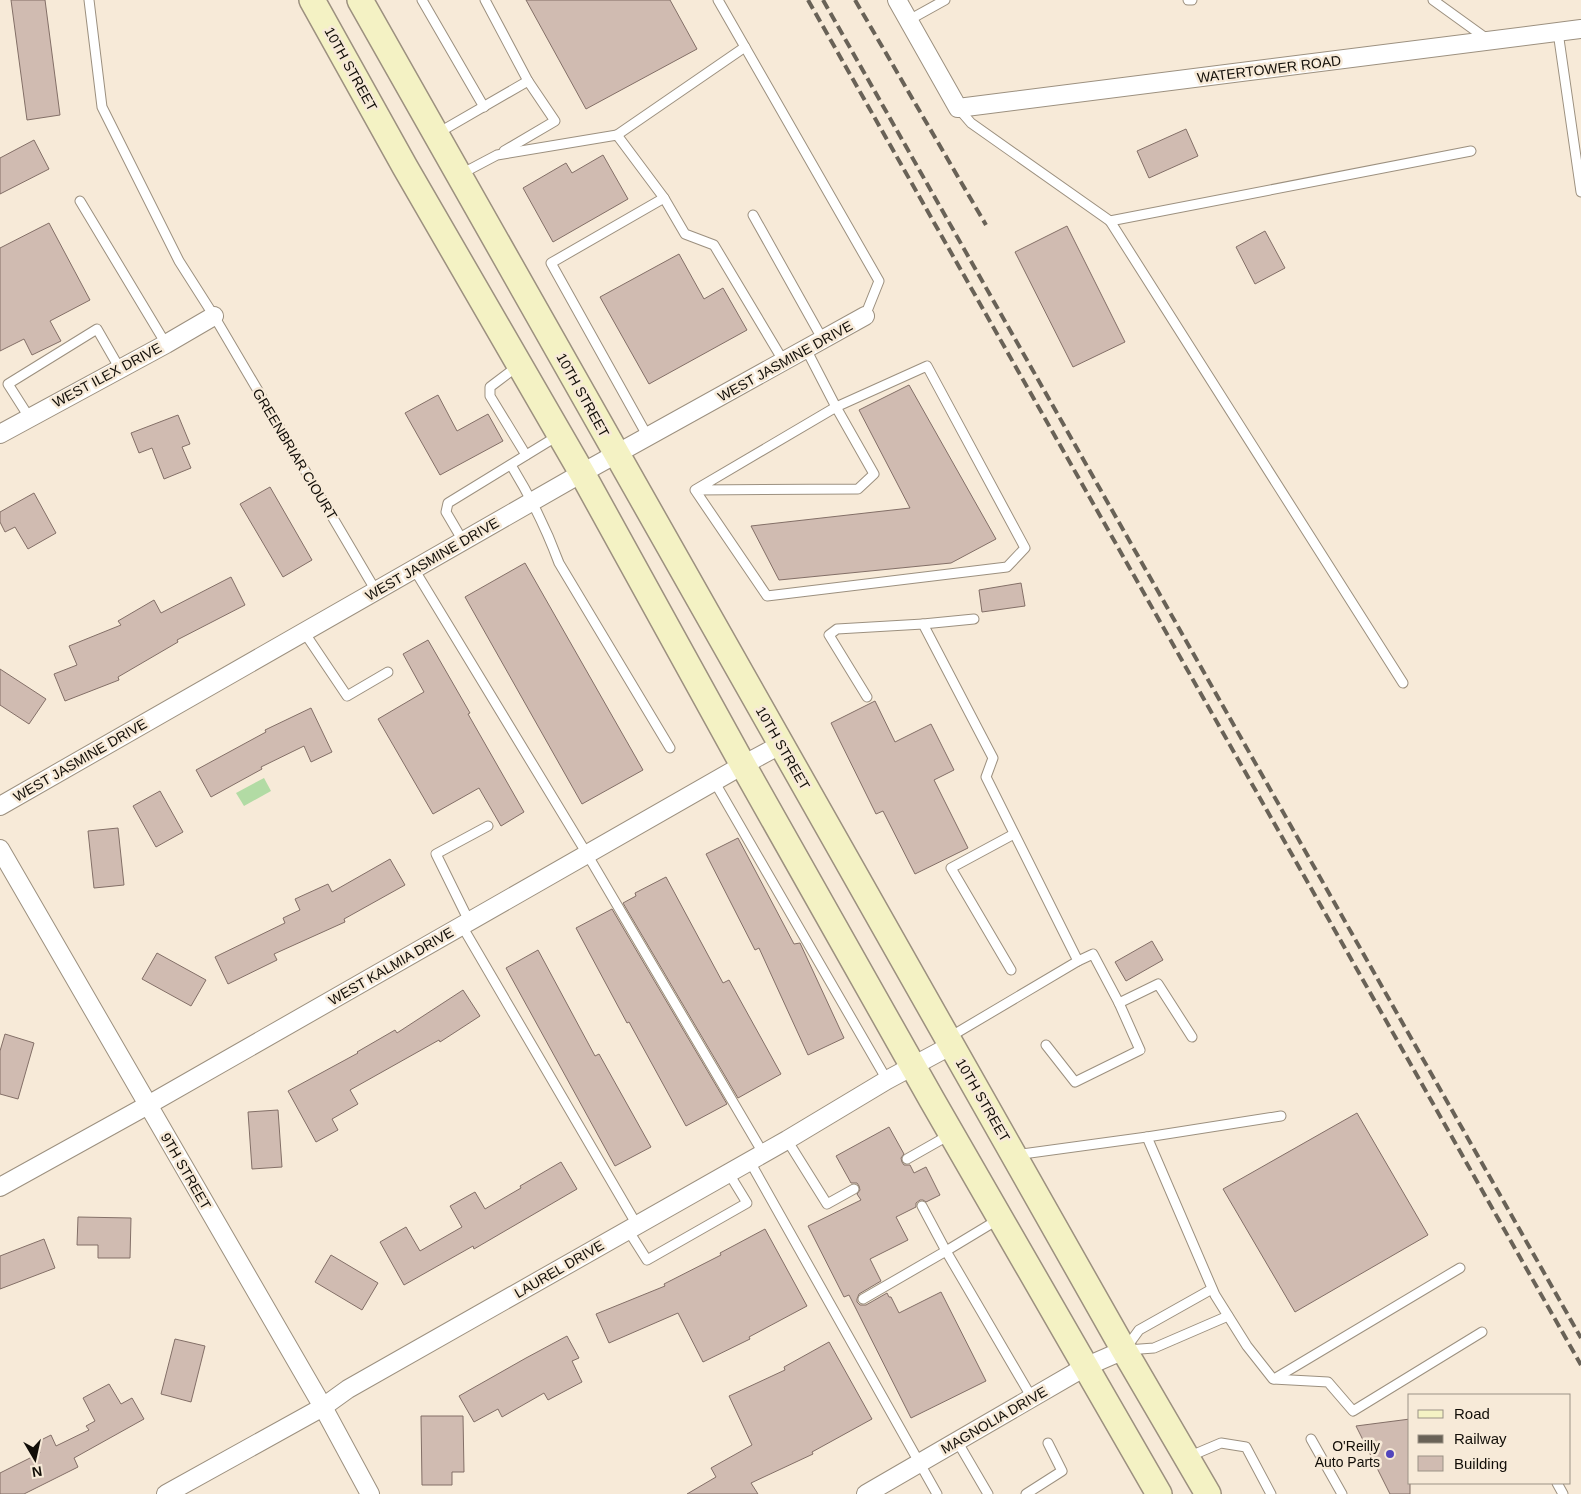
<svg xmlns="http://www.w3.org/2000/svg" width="1581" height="1494" viewBox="0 0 1581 1494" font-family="Arial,sans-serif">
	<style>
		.water { fill: #b2dba4 }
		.building { fill: #d0bbb1; stroke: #836f67 }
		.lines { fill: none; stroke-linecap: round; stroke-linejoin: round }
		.lane-casing { stroke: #9c907f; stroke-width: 11 }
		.street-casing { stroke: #9c907f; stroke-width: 20 }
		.secondary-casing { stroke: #9c907f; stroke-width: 28 }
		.lane { stroke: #fff; stroke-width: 9 }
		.street { stroke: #fff; stroke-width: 18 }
		.secondary { stroke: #f4f2c4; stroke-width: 25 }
		.rail { stroke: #696257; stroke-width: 4; stroke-dasharray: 10 5; stroke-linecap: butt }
		.poi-dot { fill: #5245bc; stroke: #f7ead8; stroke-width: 2 }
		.labels { text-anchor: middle; stroke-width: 5; stroke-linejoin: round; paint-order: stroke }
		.street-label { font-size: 14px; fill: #120e08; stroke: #f7ead8 }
		.poi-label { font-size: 14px; fill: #120e08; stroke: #f7ead8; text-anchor: end }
	</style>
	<rect width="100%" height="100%" fill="#f7ead8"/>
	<polygon class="water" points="264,778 271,791 244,806 236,793"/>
	<g class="building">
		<polygon points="11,0 45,0 60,115 27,120"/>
		<polygon points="526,0 670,0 697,49 586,109"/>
		<polygon points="1186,129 1198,156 1149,178 1137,151"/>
		<polygon points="34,140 49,169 0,194 0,158"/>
		<polygon points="603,155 628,199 553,242 523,188 566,163 572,173"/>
		<polygon points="49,223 90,300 50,321 61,341 32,355 24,339 0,351 0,248"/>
		<polygon points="1067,226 1125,342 1073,367 1015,252"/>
		<polygon points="1265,231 1285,268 1255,284 1236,247"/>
		<polygon points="679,254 704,299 723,288 747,330 649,384 600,297"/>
		<polygon points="909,385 996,539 951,563 779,580 751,526 910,508 859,410"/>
		<polygon points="438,395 457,431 488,414 503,441 440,475 405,413"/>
		<polygon points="178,415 190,444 182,447 191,468 164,479 152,448 139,453 131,433"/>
		<polygon points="270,487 312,560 283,577 240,504"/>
		<polygon points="34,493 56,533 28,549 15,527 5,532 0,522 0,512"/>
		<polygon points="525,563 643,770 582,804 465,597"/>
		<polygon points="231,577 245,605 177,640 178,642 118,677 119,680 65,701 54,674 77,665 69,646 121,625 118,621 154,600 161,613"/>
		<polygon points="1021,583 1025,606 982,612 979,590"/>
		<polygon points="428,640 470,713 468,714 524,812 501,826 479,788 433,814 378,719 424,692 403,654"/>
		<polygon points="0,669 46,699 29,724 0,705"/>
		<polygon points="875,701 895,742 931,724 954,770 934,780 968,848 915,874 883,811 876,814 831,723"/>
		<polygon points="311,708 332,752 311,762 304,746 261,767 262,769 211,797 196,770 266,732 265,730"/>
		<polygon points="160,791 183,832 156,847 133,806"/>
		<polygon points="118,828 124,885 94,888 88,831"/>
		<polygon points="738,838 794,944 800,943 844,1038 808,1055 759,948 755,950 706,854"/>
		<polygon points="390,859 405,885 344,919 345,922 274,954 277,960 228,984 215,957 285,923 283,918 300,910 295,899 328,884 332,892"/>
		<polygon points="666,877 723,983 729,980 781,1074 738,1098 623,903 636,896 635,893"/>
		<polygon points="612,909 727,1104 686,1126 629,1022 627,1023 576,928"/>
		<polygon points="1152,941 1163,960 1126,981 1115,962"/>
		<polygon points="538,950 595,1056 599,1054 651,1147 615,1166 506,968"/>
		<polygon points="157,953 206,980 191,1006 142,979"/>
		<polygon points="463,990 480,1016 440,1042 439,1040 350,1090 358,1104 332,1119 338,1130 316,1142 288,1091 358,1053 357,1052 395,1030 397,1033"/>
		<polygon points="5,1034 34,1043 18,1099 0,1094 0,1051"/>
		<polygon points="278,1110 282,1167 252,1169 248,1112"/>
		<polygon points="1357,1113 1428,1235 1295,1312 1223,1189"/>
		<polygon points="889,1127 904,1154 901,1158 902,1162 904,1165 910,1165 914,1173 926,1167 940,1195 926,1202 923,1200 920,1200 916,1203 916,1207 896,1217 908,1240 870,1259 881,1281 859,1294 857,1299 857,1302 860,1305 866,1305 887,1293 889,1297 891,1297 899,1313 941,1292 986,1381 911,1418 849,1295 844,1297 808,1226 861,1200 857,1194 860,1190 859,1186 857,1183 851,1183 836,1156"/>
		<polygon points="561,1162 577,1189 474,1249 473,1246 404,1285 380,1242 406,1227 420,1251 462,1227 450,1206 475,1192 485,1209 521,1188 520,1186"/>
		<polygon points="78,1217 131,1218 130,1258 98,1258 98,1245 77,1245"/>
		<polygon points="765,1229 807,1306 749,1337 750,1339 703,1362 678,1313 609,1343 596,1314 665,1286 664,1284 721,1255 720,1253"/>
		<polygon points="44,1239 55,1268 0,1289 0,1256"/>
		<polygon points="331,1255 378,1283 362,1310 315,1282"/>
		<polygon points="567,1336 579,1358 572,1361 582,1382 548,1400 544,1393 502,1417 498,1409 474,1422 459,1396 526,1358"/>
		<polygon points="175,1339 205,1346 191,1402 161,1394"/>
		<polygon points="829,1342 872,1419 812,1452 813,1454 751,1483 758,1494 687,1494 716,1477 711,1468 752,1445 729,1396 785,1370 784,1367"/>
		<polygon points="109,1384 121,1404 132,1398 144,1419 74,1458 78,1467 24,1494 0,1494 0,1473 40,1453 35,1443 51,1435 56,1446 89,1430 86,1426 95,1421 83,1398"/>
		<polygon points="421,1416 463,1416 464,1472 452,1472 452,1485 422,1485"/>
		<polygon points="1410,1419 1410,1494 1390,1494 1356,1426"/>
	</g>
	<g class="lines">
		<defs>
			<g id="lane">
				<polyline points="89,0 102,107 179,261 214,316 376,591"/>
				<polyline points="422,0 484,107"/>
				<polyline points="485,0 528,81 555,121 504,151"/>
				<polyline points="718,0 879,281 865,316"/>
				<polyline points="1188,0 1192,0"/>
				<polyline points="1433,0 1487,39"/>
				<polyline points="909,20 945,0"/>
				<polyline points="1558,32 1581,192"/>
				<polyline points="958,108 971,123 1110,221 1471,151"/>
				<polyline points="438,133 528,81"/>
				<polyline points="617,135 745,47"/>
				<polyline points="461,174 497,155 617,135 664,198 685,234 714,245 784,362"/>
				<polyline points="80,201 166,344"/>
				<polyline points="753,215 823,340"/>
				<polyline points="1110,221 1403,683"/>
				<polyline points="519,365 490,387 490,396 526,455"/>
				<polyline points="29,417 8,384 97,329 120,369"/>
				<polyline points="648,437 551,263 664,198"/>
				<path d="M511,465C530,496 546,528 559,563L670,748"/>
				<polyline points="695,490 858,489 874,474 836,407 927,366 1025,548 1007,567 767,596 695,490 836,407 806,349"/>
				<polyline points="463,541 446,512 448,503 559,435"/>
				<polyline points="414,569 587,854 763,1153"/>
				<polyline points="923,624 974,619"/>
				<polyline points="304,632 347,696 388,672"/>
				<polyline points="867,697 829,635 837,629 923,624 993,758 986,777 1078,961 948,1038"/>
				<polyline points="714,781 887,1080"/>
				<polyline points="469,921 436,854 488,826"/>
				<polyline points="462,926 637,1225"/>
				<polyline points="1011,970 951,868 1014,834"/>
				<polyline points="1119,1003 1158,984 1192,1037"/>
				<polyline points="1046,1045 1075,1082 1140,1050 1119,1003 1093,954 1078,961"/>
				<polyline points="1281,1116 1147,1137 1215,1295 1247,1346 1273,1379 1328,1382 1353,1411 1482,1332"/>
				<polyline points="787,1140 827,1204 854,1189"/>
				<polyline points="1015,1155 1147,1137"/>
				<polyline points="907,1159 951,1134"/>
				<polyline points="749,1160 937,1494"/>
				<polyline points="999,1219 946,1251 1032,1398"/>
				<polyline points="628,1230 647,1260 747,1203 728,1172"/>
				<polyline points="863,1299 946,1251 922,1206"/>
				<polyline points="1126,1348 1139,1330 1212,1289"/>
				<polyline points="1127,1350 1154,1348 1228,1316"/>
				<polyline points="1274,1379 1460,1268"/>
				<polyline points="1311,1439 1342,1494"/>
				<polyline points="957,1441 988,1494"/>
				<polyline points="1188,1457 1221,1443 1246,1447 1271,1494"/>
				<polyline points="1557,1483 1563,1494"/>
				<polyline points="1026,1494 1062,1471 1048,1443"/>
			</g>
			<g id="street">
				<polyline points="897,0 958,108 1581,29"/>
				<polyline points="0,434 166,344 214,316"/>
				<polyline points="0,806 582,473 865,316"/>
				<polyline points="0,849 323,1407 370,1494"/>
				<polyline points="0,1187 148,1105 743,765 782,744"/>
				<polyline points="166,1494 323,1407 348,1389 787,1140 887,1080 952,1045"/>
				<polyline points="866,1494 1085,1367 1124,1350"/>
			</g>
			<g id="secondary">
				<polyline points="312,0 405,167 582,473 743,765 932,1100 1159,1494"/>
				<polyline points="360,0 1124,1350 1208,1494"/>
			</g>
		</defs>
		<use href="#lane" class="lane-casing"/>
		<use href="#street" class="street-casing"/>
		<use href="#secondary" class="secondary-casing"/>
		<use href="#lane" class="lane"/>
		<use href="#street" class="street"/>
		<use href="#secondary" class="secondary"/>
		<g class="rail">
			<polyline points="808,0 1581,1365"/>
			<polyline points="823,0 1581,1338"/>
			<polyline points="855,0 986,225"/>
		</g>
	</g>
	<circle class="poi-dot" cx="1390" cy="1454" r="5"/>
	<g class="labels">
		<g class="street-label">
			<text transform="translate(351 69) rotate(61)" y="5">10TH STREET</text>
			<text transform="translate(1269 69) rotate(-7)" y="5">WATERTOWER ROAD</text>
			<text transform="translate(785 361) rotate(-29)" y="5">WEST JASMINE DRIVE</text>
			<text transform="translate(107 375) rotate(-28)" y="5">WEST ILEX DRIVE</text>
			<text transform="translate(583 395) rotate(61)" y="5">10TH STREET</text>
			<text transform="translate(295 454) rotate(59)" y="5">GREENBRIAR CIOURT</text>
			<text transform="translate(432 559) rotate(-30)" y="5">WEST JASMINE DRIVE</text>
			<text transform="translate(783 748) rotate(60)" y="5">10TH STREET</text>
			<text transform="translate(80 760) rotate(-30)" y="5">WEST JASMINE DRIVE</text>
			<text transform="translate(391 966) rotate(-30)" y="5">WEST KALMIA DRIVE</text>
			<text transform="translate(983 1100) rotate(60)" y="5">10TH STREET</text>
			<text transform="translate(186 1171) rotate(60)" y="5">9TH STREET</text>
			<text transform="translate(559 1269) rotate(-30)" y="5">LAUREL DRIVE</text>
			<text transform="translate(994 1420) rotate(-30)" y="5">MAGNOLIA DRIVE</text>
		</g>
		<g class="poi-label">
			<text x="1380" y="1451">O'Reilly<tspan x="1380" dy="16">Auto Parts</tspan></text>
		</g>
	</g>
	<rect x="1408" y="1394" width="162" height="90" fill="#f7ead8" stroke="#9b9285"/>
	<rect x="1418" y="1410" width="25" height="8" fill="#f4f2c4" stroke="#9b9285"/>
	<text x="1454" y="1419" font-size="15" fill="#120e08">Road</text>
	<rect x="1418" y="1435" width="25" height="8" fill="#696257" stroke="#9b9285"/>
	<text x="1454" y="1444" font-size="15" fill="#120e08">Railway</text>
	<rect x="1418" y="1456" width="25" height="15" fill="#d0bbb1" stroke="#9b9285"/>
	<text x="1454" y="1469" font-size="15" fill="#120e08">Building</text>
	<g transform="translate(35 1459) rotate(171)" stroke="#f7ead8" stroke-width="4" paint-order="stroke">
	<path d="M0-4L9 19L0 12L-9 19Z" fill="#120e08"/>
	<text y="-8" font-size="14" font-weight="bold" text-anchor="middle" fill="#120e08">N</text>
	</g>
</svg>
